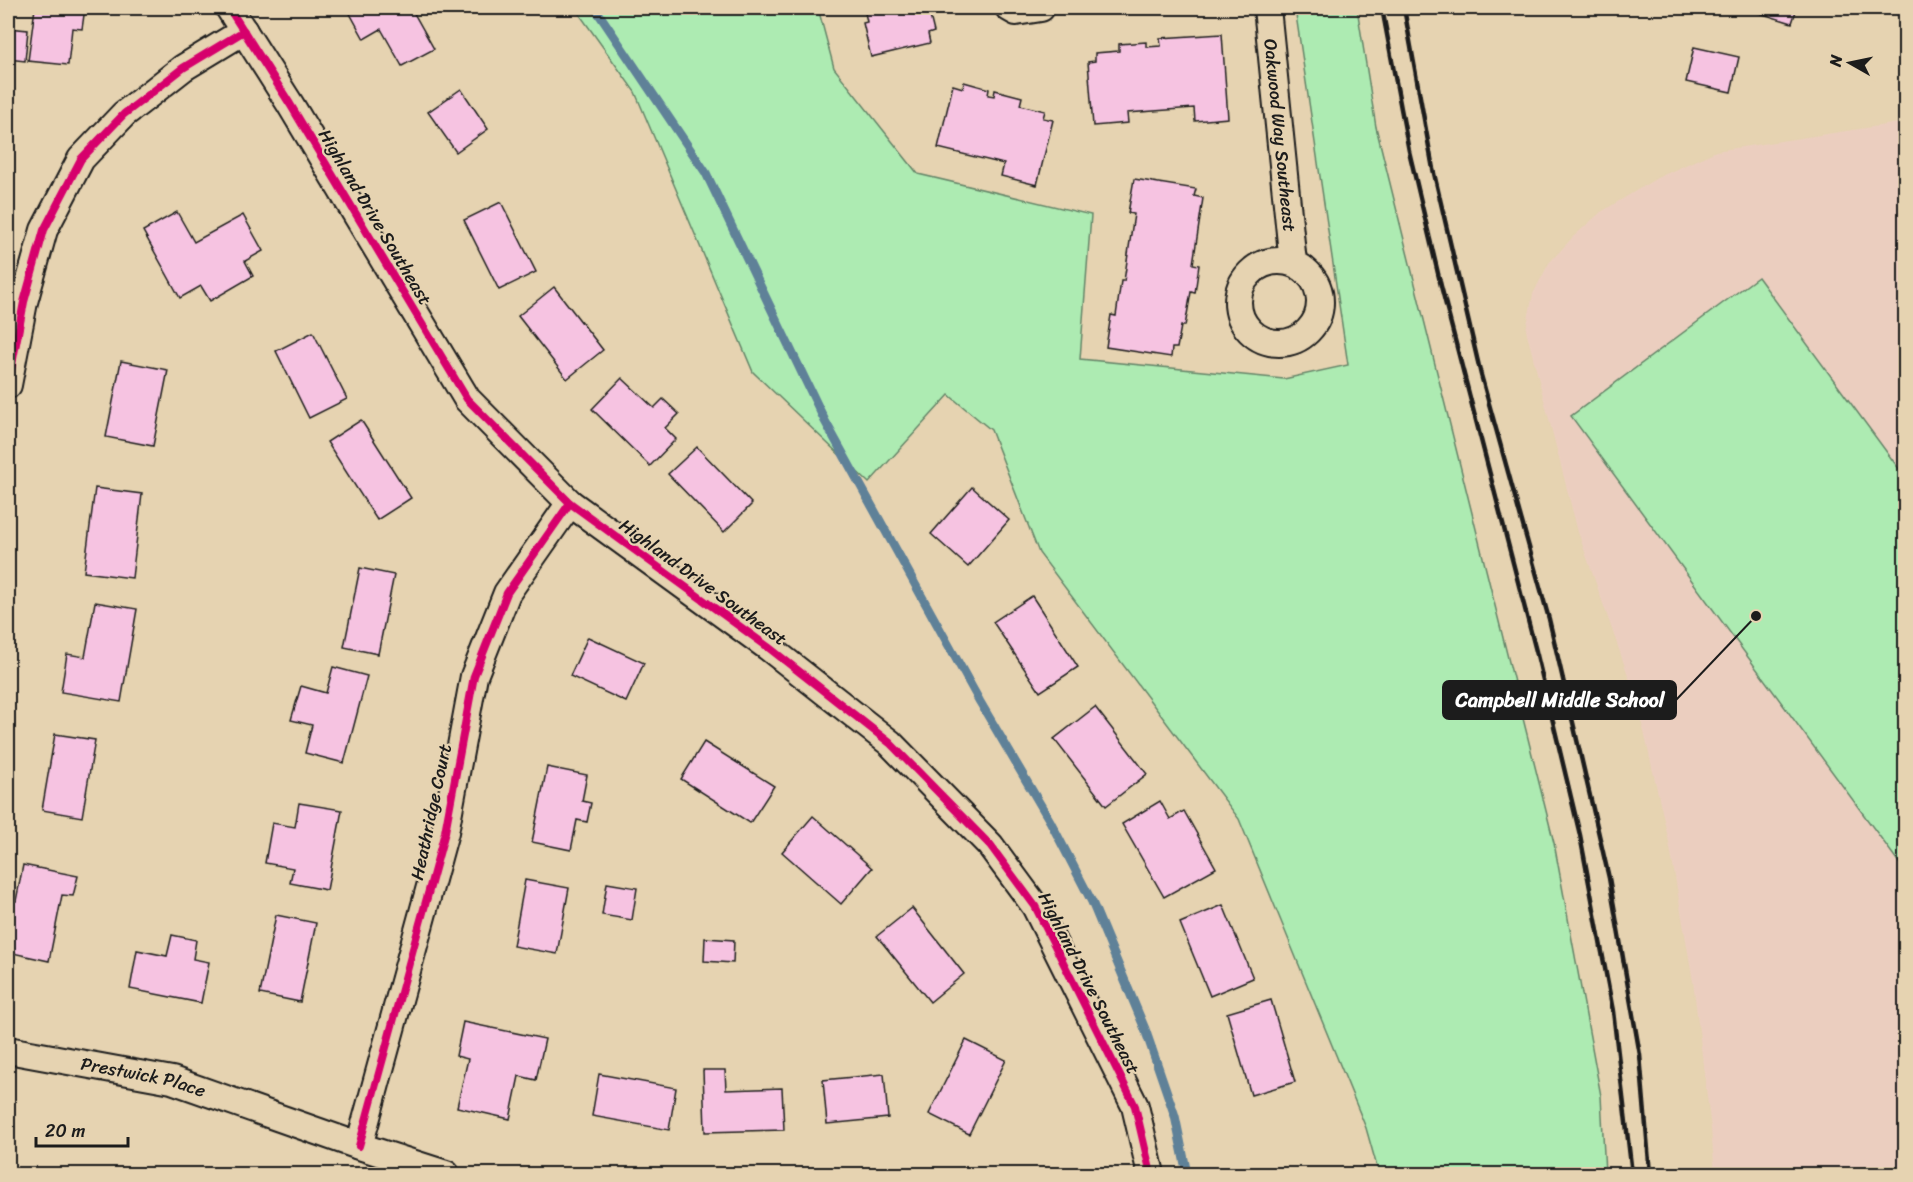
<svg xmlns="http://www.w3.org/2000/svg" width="1913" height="1182" viewBox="0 0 1913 1182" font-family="Sriracha,sans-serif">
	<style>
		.built { fill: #ebcebf }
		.green { fill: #adebb2; stroke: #648467; stroke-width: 1.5 }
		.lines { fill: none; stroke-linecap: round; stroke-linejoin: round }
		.stream { stroke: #5f8198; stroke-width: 9 }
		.building { fill: #f6c3e1; stroke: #1c1c1c; stroke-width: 1.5 }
		.minor-casing { stroke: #1c1c1c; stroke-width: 30 }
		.minor { stroke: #e6d3b1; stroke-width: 26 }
		.rail { stroke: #1c1c1c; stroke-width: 4.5 }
		.cycleway-casing { stroke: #e6d3b1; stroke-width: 11 }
		.cycleway { stroke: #d6006c; stroke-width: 8 }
		.labels { text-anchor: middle; stroke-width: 4.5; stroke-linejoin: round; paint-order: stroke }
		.street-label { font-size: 18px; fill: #1c1c1c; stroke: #e6d3b1 }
		.leader { fill: none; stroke: #1c1c1c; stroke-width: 2 }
		.callout-dot { fill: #1c1c1c; stroke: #e6d3b1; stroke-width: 2 }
		.callout { fill: #1c1c1c; stroke: #1c1c1c; stroke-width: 2 }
		.callout-label { font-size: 20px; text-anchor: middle; font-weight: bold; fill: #fff }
	</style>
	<rect width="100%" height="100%" fill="#e6d3b1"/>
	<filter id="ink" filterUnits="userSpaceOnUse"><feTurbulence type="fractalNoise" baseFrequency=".0167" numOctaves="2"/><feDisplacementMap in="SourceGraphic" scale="12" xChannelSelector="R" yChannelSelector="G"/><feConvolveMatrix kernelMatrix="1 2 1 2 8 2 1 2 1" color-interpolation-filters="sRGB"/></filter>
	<g filter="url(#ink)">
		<polygon class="built" points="1905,122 1905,1174 1715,1174 1711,1129 1693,981 1669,842 1637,701 1578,532 1526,330 1533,294 1549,263 1574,236 1601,212 1657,178 1716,151"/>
		<g class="green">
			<polygon points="575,8 818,8 834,68 918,174 1091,215 1080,359 1284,379 1348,365 1295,8 1357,8 1376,127 1554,843 1601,1096 1605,1174 1379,1174 1366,1128 1239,819 1039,553 991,430 949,395 869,483 753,372 635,92"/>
			<polygon points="1758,277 1905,477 1905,871 1571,416"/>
		</g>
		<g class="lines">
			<polyline class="stream" points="595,8 706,173 825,421 980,702 1050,821 1092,902 1145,1029 1175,1116 1187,1174"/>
		</g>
		<g class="building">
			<polygon points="35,8 85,8 82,29 72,28 68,65 28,61"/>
			<polygon points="347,8 411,8 434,49 402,66 381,29 364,39"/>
			<polygon points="864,8 930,8 928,8 934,32 928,34 930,43 871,57 863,23 867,22"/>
			<polygon points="1743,8 1797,8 1792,23"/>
			<polygon points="1896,8 1906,8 1906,38 1904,38"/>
			<polygon points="8,28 28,30 25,61 8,59"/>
			<polygon points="1222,34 1228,118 1195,121 1194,108 1127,113 1128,123 1093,126 1088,62 1095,61 1095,53 1119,51 1119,44 1146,42 1146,47 1161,46 1160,38"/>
			<polygon points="1694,47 1739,57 1731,92 1686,82"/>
			<polygon points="964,82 989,89 988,95 994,96 995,90 1022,97 1020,105 1045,111 1043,118 1053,120 1037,185 1001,176 1004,164 938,148 953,85 963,88"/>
			<polygon points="461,89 488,129 456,152 428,112"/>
			<polygon points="1134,179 1196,189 1194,196 1203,198 1193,264 1199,265 1195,293 1191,292 1185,326 1181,326 1177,348 1172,348 1171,357 1106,347 1111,315 1116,316 1121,281 1124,281 1134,214 1128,213"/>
			<polygon points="501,202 536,272 499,290 464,220"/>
			<polygon points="177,212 194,242 243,215 263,251 245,261 253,276 210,301 201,286 180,298 143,231"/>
			<polygon points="554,287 603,350 567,379 518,316"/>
			<polygon points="313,332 347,399 309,418 276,351"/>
			<polygon points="121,361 168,370 153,446 106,437"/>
			<polygon points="622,378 654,408 663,399 679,414 665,428 676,439 650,466 592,409"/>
			<polygon points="361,420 411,498 377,520 327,442"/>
			<polygon points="697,447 752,504 724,532 668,474"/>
			<polygon points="972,487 1009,520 968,567 931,534"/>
			<polygon points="95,488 142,494 132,578 84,572"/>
			<polygon points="360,568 394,575 378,654 344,647"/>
			<polygon points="1032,596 1078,667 1040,692 993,622"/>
			<polygon points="95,602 137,609 121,702 61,692 67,654 85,657"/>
			<polygon points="588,637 644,663 626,702 570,676"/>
			<polygon points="333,667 367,676 344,763 305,753 312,725 291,720 301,686 326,693"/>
			<polygon points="1095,707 1147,774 1106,806 1054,739"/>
			<polygon points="55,734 95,740 82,817 42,810"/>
			<polygon points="704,742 774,786 750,823 681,779"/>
			<polygon points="547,767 587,775 582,801 591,803 587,822 577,820 571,850 532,842"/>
			<polygon points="1160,801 1170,819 1184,811 1216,868 1164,897 1122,824"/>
			<polygon points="299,803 342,810 327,890 290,883 293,868 265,863 272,823 295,827"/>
			<polygon points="813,816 872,868 841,904 782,852"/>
			<polygon points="23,865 78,876 73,896 62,895 49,961 8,952 8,909 9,899 16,901"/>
			<polygon points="525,880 569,888 557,954 513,946"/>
			<polygon points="607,883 637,888 632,920 602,915"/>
			<polygon points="1223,905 1253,978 1210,996 1180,923"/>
			<polygon points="912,908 964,974 930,1002 877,936"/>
			<polygon points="276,915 316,923 300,1002 260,994"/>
			<polygon points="172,935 196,940 193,959 209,962 201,1003 130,989 137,950 167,956"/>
			<polygon points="705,938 734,940 733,963 704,961"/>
			<polygon points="1271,1000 1295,1082 1251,1095 1227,1013"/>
			<polygon points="463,1022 545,1039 536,1080 519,1076 510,1119 457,1107 468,1059 456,1056"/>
			<polygon points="966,1040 1006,1060 969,1134 929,1114"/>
			<polygon points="703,1070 725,1070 726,1090 782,1088 784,1130 705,1132"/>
			<polygon points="599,1074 676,1088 669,1130 592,1116"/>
			<polygon points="884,1074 888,1118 827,1124 823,1080"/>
		</g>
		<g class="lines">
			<defs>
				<g id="minor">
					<polyline points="229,8 290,104 467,399 570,503 768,647 890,743 990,845 1035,906 1135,1106 1151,1174"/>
					<polyline points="1009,8 1016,12 1041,8"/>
					<path id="s1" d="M1267,8L1293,263"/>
					<circle cx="1279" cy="302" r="41"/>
					<polyline points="8,385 24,302 44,230 81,159 124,114 155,90 183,68 244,31"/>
					<path id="s2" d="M8,1050L172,1080L359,1146L446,1174"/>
					<polyline points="359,1146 445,832 474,676 507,593 570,503"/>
				</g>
			</defs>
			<use href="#minor" class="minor-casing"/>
			<use href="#minor" class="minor"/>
			<g class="rail">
				<polyline points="1382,8 1409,151 1441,286 1537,655 1580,835 1613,1011 1632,1174"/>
				<polyline points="1404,8 1433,169 1481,375 1549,619 1609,878 1640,1055 1650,1174"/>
			</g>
			<defs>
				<g id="cycleway">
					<polyline points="229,8 290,104 467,399 570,503 768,647 890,743 990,845 1035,906 1135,1106 1151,1174"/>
					<polyline points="8,385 24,302 44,230 81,159 124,114 155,90 183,68 244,31"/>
					<polyline points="359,1146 445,832 474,676 507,593 570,503"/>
				</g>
			</defs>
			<use href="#cycleway" class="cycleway-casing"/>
			<use href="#cycleway" class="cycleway"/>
		</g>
	</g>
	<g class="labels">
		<g class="street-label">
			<text dy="6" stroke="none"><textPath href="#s1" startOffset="128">Oakwood Way Southeast</textPath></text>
			<text transform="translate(375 217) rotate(59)" y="6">Highland Drive Southeast</text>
			<text transform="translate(703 582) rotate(36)" y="6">Highland Drive Southeast</text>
			<text transform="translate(431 812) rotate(-78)" y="6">Heathridge Court</text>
			<text transform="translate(1089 983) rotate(63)" y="6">Highland Drive Southeast</text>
			<text dy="6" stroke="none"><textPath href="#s2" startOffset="138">Prestwick Place</textPath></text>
		</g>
	</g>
	<path class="leader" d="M1756 616L1676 700"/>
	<circle class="callout-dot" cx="1756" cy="616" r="6"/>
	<rect class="callout" x="1443" y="681" width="233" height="38" rx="6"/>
	<g class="callout-label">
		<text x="1560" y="707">Campbell Middle School</text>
	</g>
	<rect width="1913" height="1182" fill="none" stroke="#e6d3b1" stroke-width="30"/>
	<rect x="15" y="15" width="1883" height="1152" fill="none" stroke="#1c1c1c" stroke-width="2" filter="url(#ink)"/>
	<g transform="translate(1850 63) rotate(279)" stroke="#e6d3b1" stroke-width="4.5" paint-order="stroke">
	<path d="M0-4.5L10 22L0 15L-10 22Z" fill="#1c1c1c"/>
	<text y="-9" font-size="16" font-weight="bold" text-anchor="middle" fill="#1c1c1c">N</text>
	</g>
	<path d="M36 1137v9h92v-9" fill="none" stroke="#1c1c1c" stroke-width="3"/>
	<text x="45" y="1137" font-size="18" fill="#1c1c1c" stroke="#e6d3b1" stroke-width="4.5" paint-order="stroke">20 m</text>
</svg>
